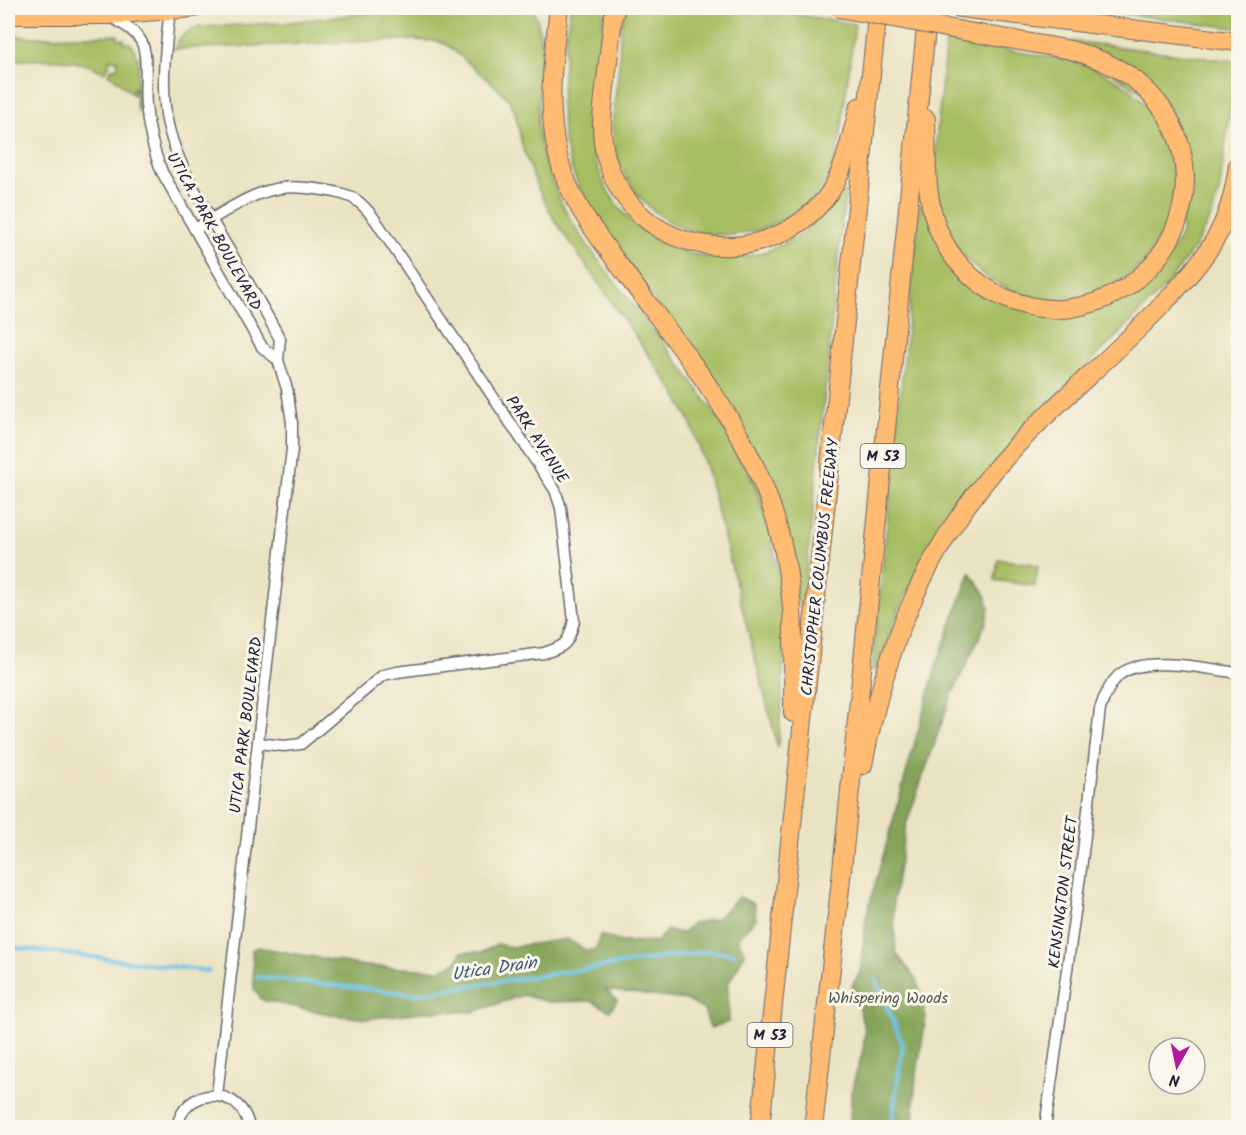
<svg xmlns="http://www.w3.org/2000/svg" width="1246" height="1135" viewBox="0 0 1246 1135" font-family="Kalam,sans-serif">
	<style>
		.green { fill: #a7bd62; stroke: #64704e; stroke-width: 1.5 }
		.forest { fill: #85a458; stroke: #54634a; stroke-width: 1.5 }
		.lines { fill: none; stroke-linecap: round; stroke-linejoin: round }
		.stream { stroke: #6bc2e8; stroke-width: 4 }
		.street-casing { stroke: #68666a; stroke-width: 13 }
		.highway-casing { stroke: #68666a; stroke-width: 20 }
		.street { stroke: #fff; stroke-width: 10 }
		.highway { stroke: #febb71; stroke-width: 18 }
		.highway-bridge-casing { stroke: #68666a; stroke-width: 20; stroke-linecap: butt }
		.highway-bridge { stroke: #febb71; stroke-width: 18 }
		.labels { text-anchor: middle; stroke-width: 6; stroke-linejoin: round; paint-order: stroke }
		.shield { fill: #fbf7ec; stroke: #636270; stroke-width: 1.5 }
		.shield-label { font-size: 15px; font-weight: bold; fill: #22223b }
		.street-label { font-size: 16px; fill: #22223b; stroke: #fbf7ec }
		.park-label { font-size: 16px; fill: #515849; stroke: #fbf7ec }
		.water-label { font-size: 18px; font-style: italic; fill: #3c5a78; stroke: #fbf7ec }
	</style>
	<rect width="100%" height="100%" fill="#fbf7ec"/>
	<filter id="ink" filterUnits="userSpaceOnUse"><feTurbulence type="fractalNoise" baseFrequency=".0167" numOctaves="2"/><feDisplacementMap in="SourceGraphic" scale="12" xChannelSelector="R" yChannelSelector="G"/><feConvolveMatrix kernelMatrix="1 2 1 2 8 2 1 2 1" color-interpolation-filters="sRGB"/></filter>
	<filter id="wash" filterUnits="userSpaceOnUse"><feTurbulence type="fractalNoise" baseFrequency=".008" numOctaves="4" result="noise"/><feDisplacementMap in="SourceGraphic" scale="24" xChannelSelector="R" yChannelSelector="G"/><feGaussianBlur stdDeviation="1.35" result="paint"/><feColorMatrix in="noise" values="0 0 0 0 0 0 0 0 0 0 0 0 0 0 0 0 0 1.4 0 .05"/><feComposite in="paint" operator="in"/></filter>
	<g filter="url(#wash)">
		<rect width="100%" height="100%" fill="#eae3c2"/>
		<g class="green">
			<path d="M407,8H532C548,34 537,92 538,124C539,143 545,163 552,181C571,233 618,284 651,327C689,376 728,426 753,483C772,529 782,580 784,630C785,669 781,709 778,748L706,467L690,421L673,390L555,221L537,186L523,149L515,112L509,100L500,90L447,45L437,41L407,40L174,49C178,36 188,31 200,27L283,23Z"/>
			<path d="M570,8H604C602,32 599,56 597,80C593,111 588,141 599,171C620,233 689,269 753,255C790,247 819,222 839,191L845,192L803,606H799L723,396L602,227L580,189L573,173L564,142L561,106L566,38Z"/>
			<path d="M627,8H758L855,24C851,52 848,79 844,106C842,127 840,149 832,168C823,192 805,208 783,219C716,256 637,227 616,152C609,127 615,100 618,75C621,53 617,27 627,8Z"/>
			<polygon points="1082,8 1238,8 1237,27 1235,28"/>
			<path d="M118,35V39H124V43H130L135,50V56L139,57L137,89L139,106L137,112L135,88H133V95L122,84L108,74L112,68H117L118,60L110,59L109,66L104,72C75,56 40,59 8,61V36L42,37Z"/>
			<path d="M946,40L1073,61C1096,68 1118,78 1136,95C1154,111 1166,133 1171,157C1184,220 1151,275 1090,294C1062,303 1033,301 1006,288C967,270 946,240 938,198C933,173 936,147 938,121C941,94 943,67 946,40Z"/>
			<path d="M1071,41L1235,61L1236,64L1219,193L1211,217L1193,250L1164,288L1115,338L1030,421L913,580L900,607L876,670H872L920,204L924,205L967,282L1081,314C1128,303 1163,276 1182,231L1173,114L1071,45Z"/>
			<polygon points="998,559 1038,565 1035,586 995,580"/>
		</g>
		<g class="forest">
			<polygon points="970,573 984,591 989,607 986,623 950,699 906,825 893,901 896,953 917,980 926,1017 915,1085 913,1127 850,1127 851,1092 863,1050 865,1030 852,985 860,973 866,917 937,663"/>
			<polygon points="739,897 754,904 756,919 738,938 745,954 728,984 729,1022 710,1028 704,1010 686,1000 605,990 617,1000 610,1011 592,1001 548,1002 523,995 474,1012 431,1011 366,1019 334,1015 262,1000 254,989 252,950 258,947 365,966 441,970 457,961 461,952 483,952 497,944 512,947 567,939 587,951 596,949 600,935 621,942 657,941 667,930 683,933 693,923 716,919"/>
		</g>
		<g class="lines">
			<g class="stream">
				<polyline points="8,947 209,971"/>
				<polyline points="257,977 413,994 709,951 734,954"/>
				<polyline points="876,980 903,1045 891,1128"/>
			</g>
		</g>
	</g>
	<g filter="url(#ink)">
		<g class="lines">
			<defs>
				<g id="street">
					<path d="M170,10C166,45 161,80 166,115C173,157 196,192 216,228C238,265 260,302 280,339L278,360L287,389L292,423V449L289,474L217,1095"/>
					<path d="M108,15C119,22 134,29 141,41C149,55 144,87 146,105C148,128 153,150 162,172L262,347L278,360"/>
					<path d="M195,229C220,215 252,191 282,188C295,186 309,188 323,190C351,194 359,198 376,221L555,490L561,508L574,621C568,644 566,646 544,653L397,672L383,675L301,744L284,746L258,743"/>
					<path d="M177,1128C183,1085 243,1085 249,1128"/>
					<path d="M1045,1128L1081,869L1100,709C1104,697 1109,685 1118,676C1142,654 1208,669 1238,673"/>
				</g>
				<g id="highway">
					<path d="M559,8C553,56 546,108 558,156C569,202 601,240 628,277C671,335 718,392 750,456C774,503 788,557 792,609C794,644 793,678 793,713"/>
					<path d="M616,8L613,17C611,38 608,59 606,80C603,105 599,132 606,157C633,256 760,276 824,200C845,175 850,138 859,107"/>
					<polyline points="960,8 1238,42"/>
					<polyline points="8,15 108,15 194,8"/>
					<path d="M926,119C927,151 925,184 933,214C941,247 964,275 993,292C1016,305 1045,312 1071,308C1179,292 1225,162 1143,87C1123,68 1097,58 1071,50L963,31"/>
					<path d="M863,765C885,651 921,556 997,467C1047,409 1109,361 1162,305C1182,284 1204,260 1218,234C1229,213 1235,189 1238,165"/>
					<polyline points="760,1128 878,8"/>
					<polyline points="813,1128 842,870 928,8"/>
				</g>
			</defs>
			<use href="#street" class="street-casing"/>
			<use href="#highway" class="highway-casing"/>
			<use href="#street" class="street"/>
			<use href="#highway" class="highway"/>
			<defs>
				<polyline id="highway-bridge" points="838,8 963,31"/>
			</defs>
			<use href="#highway-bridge" class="highway-bridge-casing"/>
			<use href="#highway-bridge" class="highway-bridge"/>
		</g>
	</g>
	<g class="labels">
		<g class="shield">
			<rect x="860.5" y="444" width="45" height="24" rx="4.5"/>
			<rect x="747.5" y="1023" width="45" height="24" rx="4.5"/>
		</g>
		<g class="shield-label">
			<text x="883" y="461">M 53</text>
			<text x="770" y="1040">M 53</text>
		</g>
		<g class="street-label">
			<text transform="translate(215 231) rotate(61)" y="6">UTICA PARK BOULEVARD</text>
			<text transform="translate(538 439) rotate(57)" y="6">PARK AVENUE</text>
			<text transform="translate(819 567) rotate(-84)" y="6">CHRISTOPHER COLUMBUS FREEWAY</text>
			<text transform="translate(245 725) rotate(-83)" y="6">UTICA PARK BOULEVARD</text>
			<text transform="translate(1062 892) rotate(-83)" y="6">KENSINGTON STREET</text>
		</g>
		<g class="park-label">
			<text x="888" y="1003">Whispering Woods</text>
		</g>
		<g class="water-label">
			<text transform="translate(494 968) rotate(-8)" y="6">Utica Drain</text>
		</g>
	</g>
	<rect width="1246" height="1135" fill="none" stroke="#fbf7ec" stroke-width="30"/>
	<g transform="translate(1177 1066) rotate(189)"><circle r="28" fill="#fbf7ec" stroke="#a4a2a5" stroke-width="1.5"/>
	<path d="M0-4.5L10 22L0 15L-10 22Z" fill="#b5179e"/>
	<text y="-9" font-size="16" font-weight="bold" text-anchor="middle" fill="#22223b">N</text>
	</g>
</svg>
